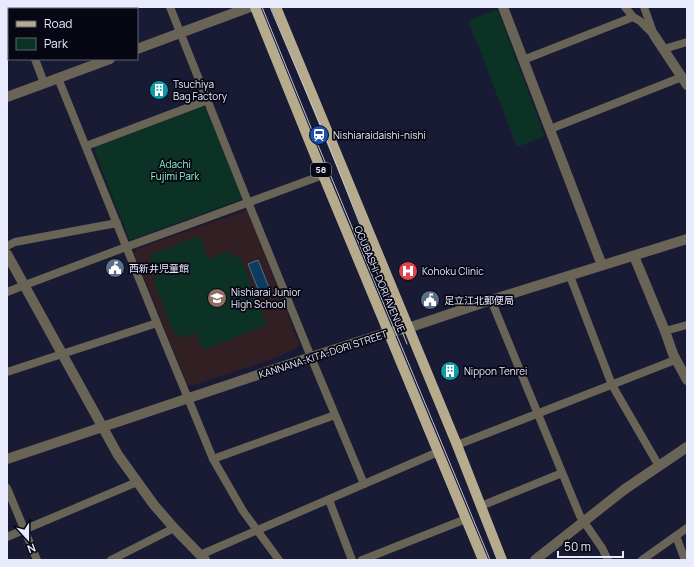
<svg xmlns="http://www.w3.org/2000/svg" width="694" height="567" viewBox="0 0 694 567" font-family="Manrope,'Noto Sans JP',sans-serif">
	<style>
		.education { fill: #321f23 }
		.green { fill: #0b3224 }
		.water { fill: #0d3b5f; stroke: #4f708e }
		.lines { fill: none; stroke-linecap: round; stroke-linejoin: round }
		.minor { stroke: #696456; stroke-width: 8 }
		.tertiary { stroke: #696456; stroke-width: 10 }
		.primary { stroke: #b7ab8e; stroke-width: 10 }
		.tram { stroke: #c1c3d7; stroke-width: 1 }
		.labels { text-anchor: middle; stroke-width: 3.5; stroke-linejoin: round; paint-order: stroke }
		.shield { fill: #060712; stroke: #a4a6b6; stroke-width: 1 }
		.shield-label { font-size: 9px; font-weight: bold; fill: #e8eafd }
		.poi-label { font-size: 10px; fill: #e8eafd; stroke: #060712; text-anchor: start }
		.park-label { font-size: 10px; fill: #92f4ca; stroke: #060712 }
		.street-label { font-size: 10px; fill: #e8eafd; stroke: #060712 }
	</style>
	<rect width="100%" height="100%" fill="#191b35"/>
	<polygon class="education" points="247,210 299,343 297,348 270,360 191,386 187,384 134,253 137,249"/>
	<g class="green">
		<polygon points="495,10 498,11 545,136 517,147 469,22 470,20"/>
		<polygon points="202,106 206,109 242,196 240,200 131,240 129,239 94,150 96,146"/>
		<polygon points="200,236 208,259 230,251 232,257 240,257 267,325 203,350 195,333 182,338 173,332 153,278 157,277 149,255"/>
	</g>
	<polygon class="water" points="258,260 270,290 260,294 248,264"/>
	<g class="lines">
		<g class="minor">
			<polyline points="15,7 16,9"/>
			<polyline points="170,7 248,202 311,357 364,484"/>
			<polyline points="625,7 633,17 640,21 654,35 644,7"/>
			<polyline points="31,9 36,7"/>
			<polyline points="7,18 9,17"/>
			<polyline points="664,49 687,42"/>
			<polyline points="35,59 44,83"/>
			<polyline points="523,60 633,17"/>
			<polyline points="58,78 157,323 213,459 243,511 279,560"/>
			<polyline points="550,129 682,77"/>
			<polyline points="86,146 208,100"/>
			<polyline points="7,246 15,242 117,223"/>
			<polyline points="570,276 612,385 659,466"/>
			<polyline points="7,292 25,285 126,247 187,225 323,175"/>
			<polyline points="491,300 580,516 602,548 608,560"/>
			<polyline points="665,331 687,325"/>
			<polyline points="7,372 157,323"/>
			<polyline points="457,445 675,360"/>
			<polyline points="213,459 335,415"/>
			<polyline points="7,488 37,560"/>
			<polyline points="329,500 352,560"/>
			<polyline points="481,506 562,473"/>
			<polyline points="676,536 685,560"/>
			<polyline points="7,537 137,482"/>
			<polyline points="200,555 438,452"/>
			<polyline points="111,560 174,528"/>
			<polyline points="362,560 466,519"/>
			<polyline points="642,560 687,528"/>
		</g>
		<g class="tertiary">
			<polyline points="503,7 596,250 602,265"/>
			<polyline points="654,35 687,85"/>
			<polyline points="137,49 250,7"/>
			<polyline points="7,97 110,59"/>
			<polyline points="7,254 118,455 154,505 174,528 205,560"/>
			<polyline points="634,256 665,331 673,354 687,380"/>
			<polyline points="7,459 311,357 389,332 408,328 491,300 687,239"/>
			<polyline points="535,560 625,489 687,447"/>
		</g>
		<g class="primary">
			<polyline points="255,7 323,175 483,560"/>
			<polyline points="276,7 457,445 502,560"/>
		</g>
		<g class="tram">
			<path d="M262,7C336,192 414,375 490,560"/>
			<polyline points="270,7 326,138 407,344"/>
		</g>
	</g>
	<defs>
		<symbol id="building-disc" viewBox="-11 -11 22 22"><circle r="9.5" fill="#0f9aa8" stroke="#060712"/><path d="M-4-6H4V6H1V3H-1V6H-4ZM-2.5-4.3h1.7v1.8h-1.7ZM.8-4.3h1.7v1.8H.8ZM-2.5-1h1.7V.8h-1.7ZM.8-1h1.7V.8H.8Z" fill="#fff"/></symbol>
		<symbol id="station-disc" viewBox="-11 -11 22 22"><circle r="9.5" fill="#1a4fb4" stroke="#060712"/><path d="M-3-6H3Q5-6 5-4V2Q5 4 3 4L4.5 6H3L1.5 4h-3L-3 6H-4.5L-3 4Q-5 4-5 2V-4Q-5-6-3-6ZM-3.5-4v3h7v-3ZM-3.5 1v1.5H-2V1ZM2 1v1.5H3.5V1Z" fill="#fff"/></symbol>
		<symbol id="civic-disc" viewBox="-11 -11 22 22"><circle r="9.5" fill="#5c6f8a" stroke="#060712"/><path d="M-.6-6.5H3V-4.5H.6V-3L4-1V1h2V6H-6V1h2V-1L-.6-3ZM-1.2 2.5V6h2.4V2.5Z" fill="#fff"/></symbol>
		<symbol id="hospital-disc" viewBox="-11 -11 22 22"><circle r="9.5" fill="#e0444e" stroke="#060712"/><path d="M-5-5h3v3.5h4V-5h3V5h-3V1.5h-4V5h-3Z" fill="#fff"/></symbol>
		<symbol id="school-disc" viewBox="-11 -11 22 22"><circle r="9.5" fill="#8d6e63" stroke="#060712"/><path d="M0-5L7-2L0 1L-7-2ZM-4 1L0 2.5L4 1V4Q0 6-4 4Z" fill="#fff"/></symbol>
	</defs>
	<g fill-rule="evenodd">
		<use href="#building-disc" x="148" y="79" width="22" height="22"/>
		<use href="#station-disc" x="308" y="124" width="22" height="22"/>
		<use href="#civic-disc" x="104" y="257" width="22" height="22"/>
		<use href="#hospital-disc" x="397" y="260" width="22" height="22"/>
		<use href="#school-disc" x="206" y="287" width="22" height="22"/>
		<use href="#civic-disc" x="419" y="289" width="22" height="22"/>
		<use href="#building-disc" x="439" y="360" width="22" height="22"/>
	</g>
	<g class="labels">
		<rect class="shield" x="311" y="163" width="20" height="14" rx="3"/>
		<g class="shield-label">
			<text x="321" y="173">58</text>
		</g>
		<g class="poi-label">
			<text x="173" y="88">Tsuchiya<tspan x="173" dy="12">Bag Factory</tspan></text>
			<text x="333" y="139">Nishiaraidaishi-nishi</text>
			<text x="129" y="272">西新井児童館</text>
			<text x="422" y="275">Kohoku Clinic</text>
			<text x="231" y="296">Nishiarai Junior<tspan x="231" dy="12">High School</tspan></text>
			<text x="444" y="304">足立江北郵便局</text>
			<text x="464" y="375">Nippon Tenrei</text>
		</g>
		<g class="park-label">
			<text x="175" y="168">Adachi<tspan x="175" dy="12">Fujimi Park</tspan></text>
		</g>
		<g class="street-label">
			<text transform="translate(380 279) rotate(67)" y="4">OGUBASHI-DORI AVENUE</text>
			<text transform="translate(323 354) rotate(-18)" y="4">KANNANA-KITA-DORI STREET</text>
		</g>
	</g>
	<rect width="694" height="567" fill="none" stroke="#e8eafd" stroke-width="16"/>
	<rect x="8" y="8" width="130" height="52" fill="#060712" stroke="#606270"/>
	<rect x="16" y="21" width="20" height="6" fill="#b7ab8e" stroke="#606270"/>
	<text x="44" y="28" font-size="12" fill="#e8eafd">Road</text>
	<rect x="16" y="38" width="20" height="12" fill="#0b3224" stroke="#606270"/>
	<text x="44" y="48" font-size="12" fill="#e8eafd">Park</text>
	<g transform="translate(28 539) rotate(159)" stroke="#060712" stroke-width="3" paint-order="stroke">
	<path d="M0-3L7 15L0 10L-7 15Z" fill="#e8eafd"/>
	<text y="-6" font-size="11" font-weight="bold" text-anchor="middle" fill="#e8eafd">N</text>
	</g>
	<path d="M558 551v6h65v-6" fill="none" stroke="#e8eafd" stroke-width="2"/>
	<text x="564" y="551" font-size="12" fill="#e8eafd" stroke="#060712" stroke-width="3" paint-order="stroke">50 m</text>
</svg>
